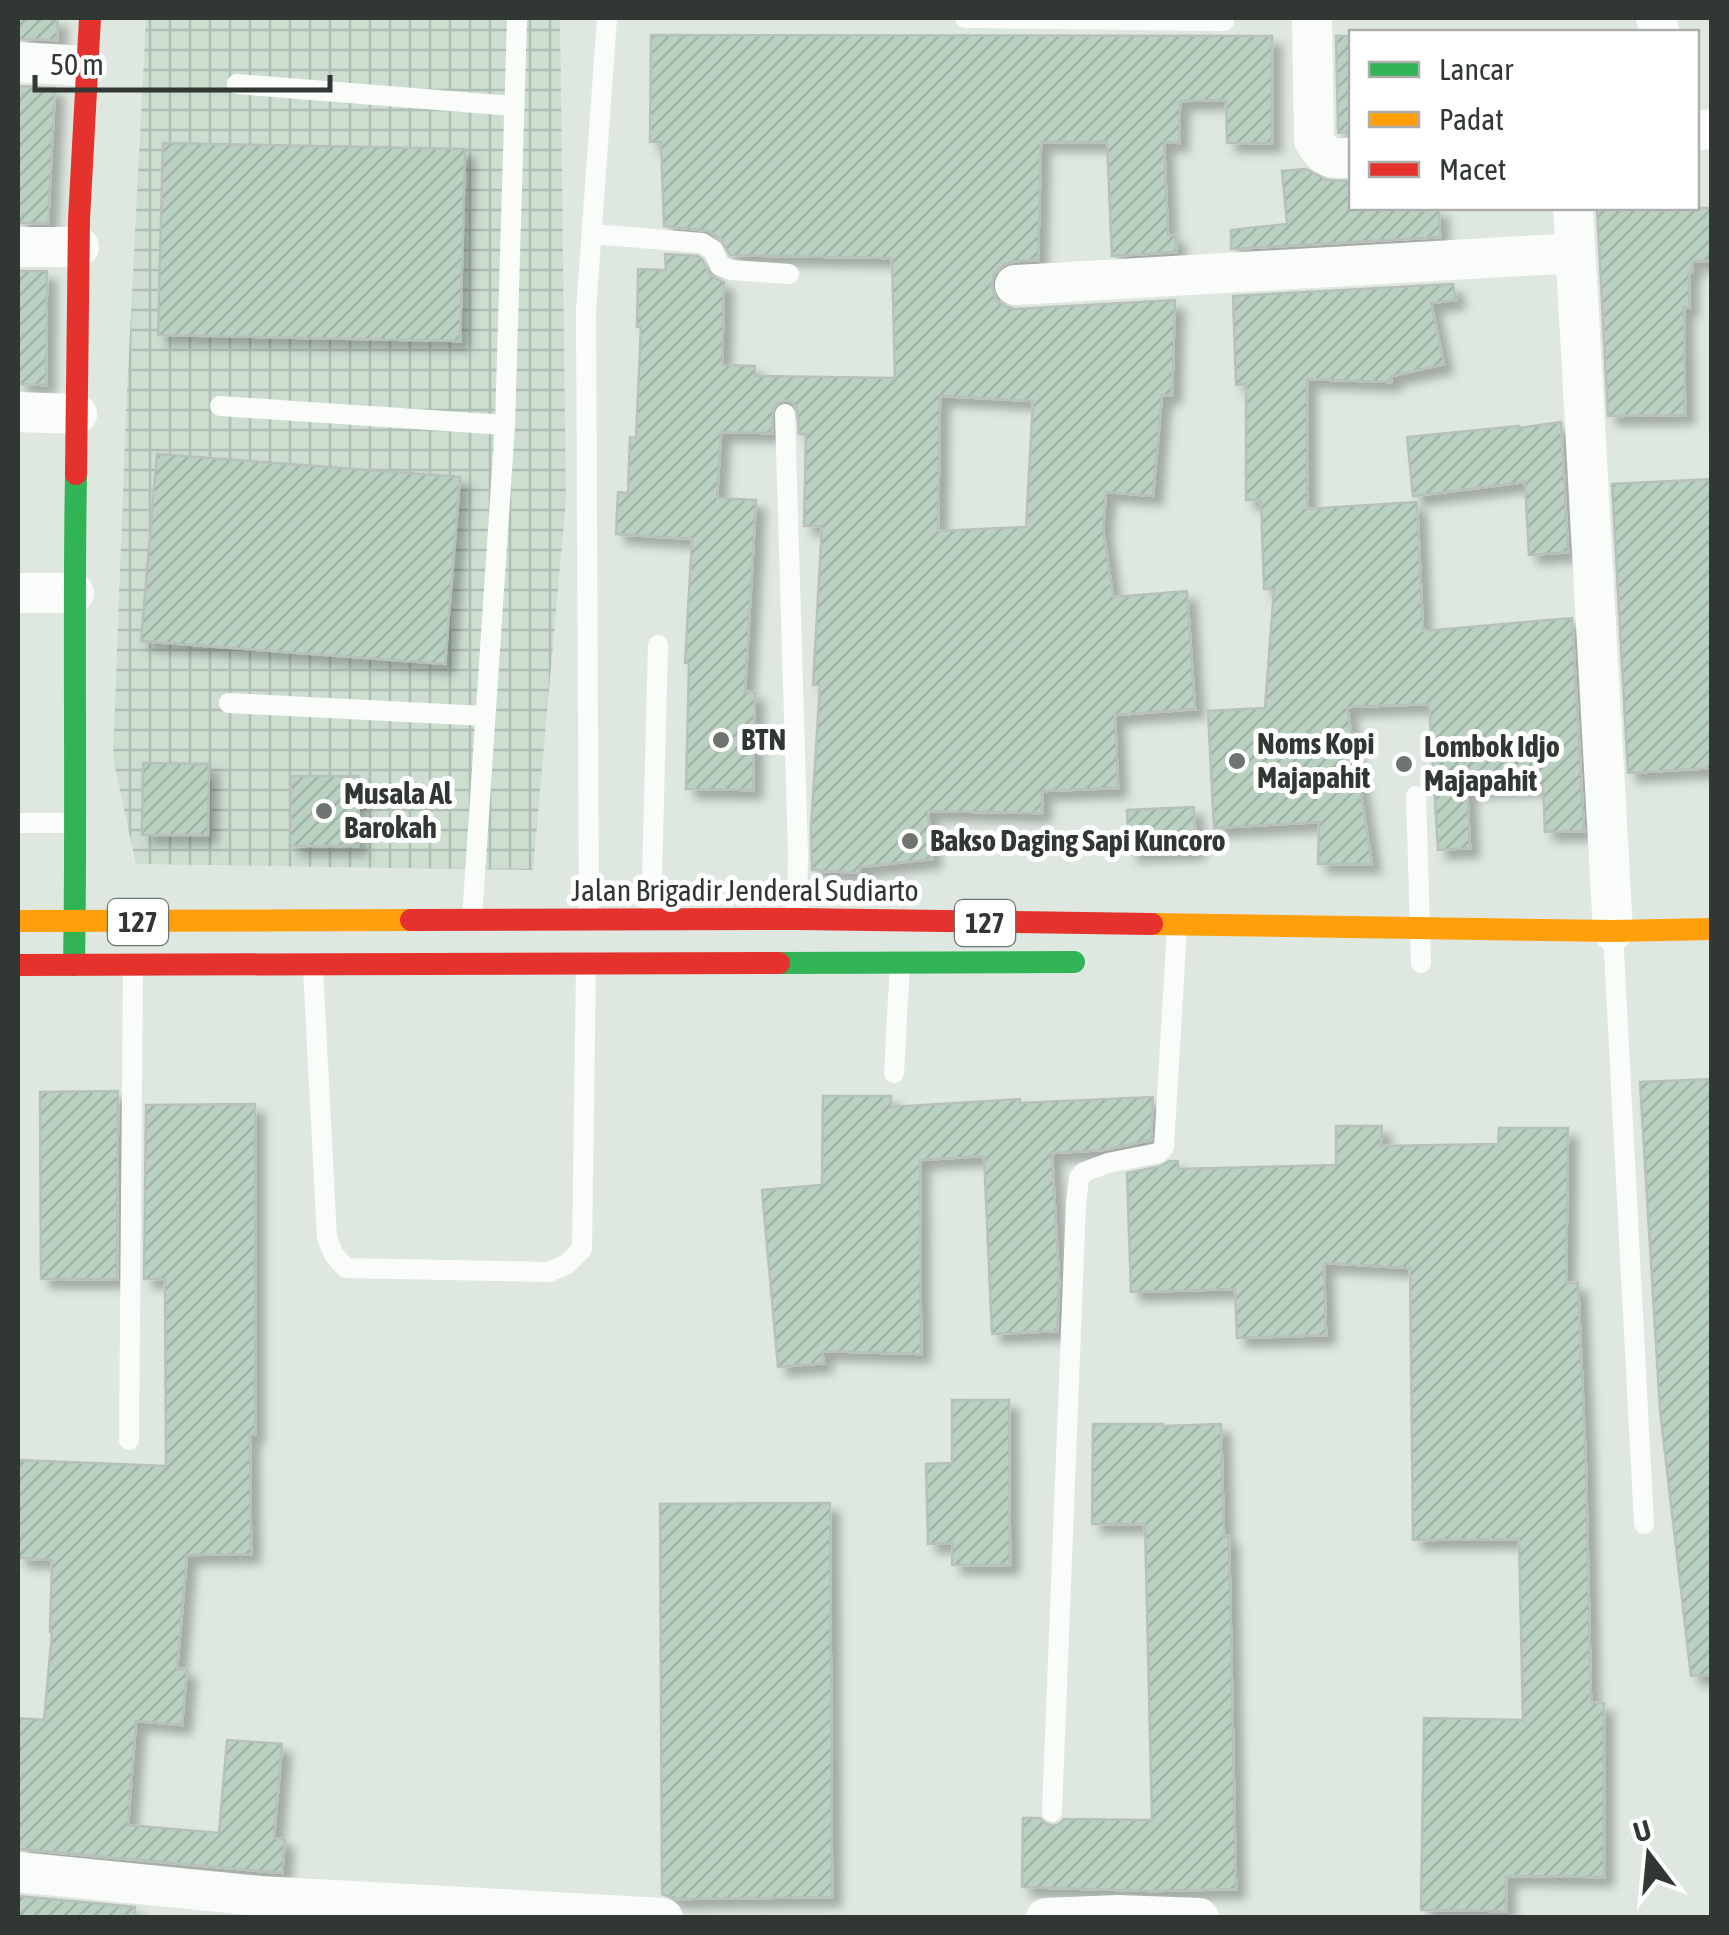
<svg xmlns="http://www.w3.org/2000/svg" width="1729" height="1935" viewBox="0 0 1729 1935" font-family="'Asap Condensed',sans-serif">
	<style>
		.industrial { fill: url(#industrial-grid) }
		.building { fill: url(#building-hatch); stroke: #b8c0ba; stroke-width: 2.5; fill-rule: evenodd; filter: url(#shadow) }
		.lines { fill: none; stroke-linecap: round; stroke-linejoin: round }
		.lane { stroke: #fafcfa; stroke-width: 20 }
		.street { stroke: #fafcfa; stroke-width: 40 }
		.fast { stroke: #30b455; stroke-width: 22 }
		.slow { stroke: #ff9f0a; stroke-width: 22 }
		.jam { stroke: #e5322d; stroke-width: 22 }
		.poi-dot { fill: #6e7570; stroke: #fff; stroke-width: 4 }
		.labels { text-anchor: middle; stroke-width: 10; stroke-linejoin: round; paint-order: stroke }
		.shield { fill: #fff; stroke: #6f7370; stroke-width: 2.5 }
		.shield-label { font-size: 28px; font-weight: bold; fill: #313733 }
		.poi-label { font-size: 30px; font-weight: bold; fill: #313733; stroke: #fff; text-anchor: start }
		.street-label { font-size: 30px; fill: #313733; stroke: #fff }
	</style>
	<defs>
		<pattern id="industrial-grid" width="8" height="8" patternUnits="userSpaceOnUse" patternTransform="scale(2.5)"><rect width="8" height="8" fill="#cdded1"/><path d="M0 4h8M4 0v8" fill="none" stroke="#b0bfb4"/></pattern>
		<pattern id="building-hatch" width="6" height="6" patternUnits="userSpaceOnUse" patternTransform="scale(2.5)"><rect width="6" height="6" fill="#bad1c2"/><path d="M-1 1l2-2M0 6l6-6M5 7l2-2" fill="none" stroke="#a0b4a7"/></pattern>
		<filter id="shadow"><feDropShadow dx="9" dy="9" stdDeviation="5" flood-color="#0004"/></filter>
	</defs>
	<rect width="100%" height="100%" fill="#dee8e1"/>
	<polygon class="industrial" points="146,18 560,18 566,499 533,870 136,864 113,758 126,412"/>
	<g class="building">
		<polygon points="18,18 58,18 57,40 18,39"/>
		<path d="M651,35L1272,36V143H1227L1226,100L1180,101L1179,143L1164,142L1168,236L1176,235V252L1112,256L1107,142H1041L1038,260L1014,261L1003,265L994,274L991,285L996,299L1004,306L1015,309L1175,300L1172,395H1162L1153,496L1106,492L1103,529L1113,597L1187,591L1195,709L1115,715L1118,788L1042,791V813L928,811L932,859L860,867L859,873L812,870L811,828L820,685H813L822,526H804L806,434H799L797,408L792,402L786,400L779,402L773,408L772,433L721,432L717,498L756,500L745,692H755L753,790L686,789L689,663H685L692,539L616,534L618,492L628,493L630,437L636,438L641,327H637L638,269L666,270L665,254L698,256L702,259L710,276L724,282L722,365L755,366V376L895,378L892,258L730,255L721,239L709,231L664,226L661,142H650ZM940,396L1033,401L1026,527L938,531Z"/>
		<polygon points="1336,36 1352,36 1352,132 1338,133"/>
		<polygon points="18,86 55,88 48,223 18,223"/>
		<polygon points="163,143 465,149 460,341 158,335"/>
		<polygon points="1306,169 1327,180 1352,181 1352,208 1439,208 1440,237 1231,249 1231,230 1287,224 1282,171"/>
		<polygon points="1597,208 1712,208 1712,261 1692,261 1692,272 1689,272 1689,307 1684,307 1685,415 1608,416"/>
		<polygon points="18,271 47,271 46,385 18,384"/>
		<polygon points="1453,284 1456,300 1431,303 1444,364 1392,376 1391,382 1307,379 1307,509 1417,502 1423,631 1572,618 1584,831 1545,832 1543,786 1467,789 1470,848 1438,850 1429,704 1347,707 1372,864 1318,864 1319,822 1214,828 1208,711 1265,708 1274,589 1264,589 1261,500 1246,500 1246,384 1236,385 1233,296"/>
		<polygon points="1561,422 1568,552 1529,555 1525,482 1413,496 1407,437 1519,426 1519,428"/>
		<polygon points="157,454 460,477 445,664 141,641"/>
		<polygon points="1712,479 1712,768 1628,773 1612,484"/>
		<polygon points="143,763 209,764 208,835 142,835"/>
		<polygon points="291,776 359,776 358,846 290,846"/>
		<polygon points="1194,807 1196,850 1129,853 1127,810"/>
		<polygon points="1712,1079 1712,1675 1691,1676 1660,1410 1640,1082"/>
		<polygon points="118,1091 117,1279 41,1279 40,1092"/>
		<polygon points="823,1096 891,1096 891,1107 1020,1099 1020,1103 1153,1097 1151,1140 1103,1150 1052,1153 1059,1283 1057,1331 992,1334 984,1156 920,1160 921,1354 822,1351 824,1363 778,1367 762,1190 822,1185"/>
		<polygon points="255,1104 255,1434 250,1434 251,1554 187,1555 177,1669 187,1669 182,1725 136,1721 128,1825 219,1833 227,1740 282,1744 274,1838 285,1839 282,1873 18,1849 18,1718 44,1720 52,1633 50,1632 52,1560 18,1558 18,1460 166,1466 165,1279 144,1279 146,1105"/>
		<polygon points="1336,1126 1382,1126 1381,1146 1498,1144 1499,1128 1568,1128 1566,1283 1578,1283 1586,1467 1591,1703 1604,1703 1604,1877 1506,1876 1506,1911 1421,1910 1424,1718 1523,1720 1519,1539 1413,1540 1410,1268 1324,1263 1326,1335 1237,1338 1235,1289 1131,1292 1127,1173 1161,1166 1169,1161 1178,1161 1178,1169 1336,1165"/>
		<polygon points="952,1400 1009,1400 1010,1565 952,1565 953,1543 928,1544 926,1464 952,1463"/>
		<polygon points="1093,1424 1163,1424 1163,1426 1221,1424 1224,1537 1229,1536 1236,1889 1154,1891 1022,1887 1023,1818 1040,1818 1046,1824 1052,1826 1059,1824 1064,1819 1152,1820 1145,1524 1092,1524"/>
		<polygon points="830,1503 832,1897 677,1899 662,1894 660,1504"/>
		<polygon points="18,1896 135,1907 134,1918 18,1918"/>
	</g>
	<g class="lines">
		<g class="lane">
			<polyline points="965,18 1224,21"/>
			<polyline points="237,84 514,106"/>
			<polyline points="592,234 702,243 713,250 720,266 732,270 789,274"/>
			<polyline points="220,406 505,425"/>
			<polyline points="785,414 798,855 797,915"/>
			<polyline points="229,703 485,716"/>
			<polyline points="1416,796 1421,963"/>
			<polyline points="18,823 75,823"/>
			<polyline points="651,916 658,645"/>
			<polyline points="472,919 505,425 517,18"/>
			<polyline points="589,920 586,311 607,18"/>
			<polyline points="1613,933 1644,1524"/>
			<polyline points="313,968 327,1238 334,1255 346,1268 549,1272 567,1264 582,1249 586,964"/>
			<polyline points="894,1073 900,963"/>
			<polyline points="129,1440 133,967"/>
			<polyline points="1052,1812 1076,1203 1079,1178 1084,1172 1108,1163 1158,1153 1164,1147 1177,928"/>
		</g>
		<g class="street">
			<path d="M1312,18L1314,140C1324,158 1331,160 1352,157"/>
			<polyline points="1656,18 1659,32"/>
			<polyline points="18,62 87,66"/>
			<polyline points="1696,131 1712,129"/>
			<polyline points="1573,208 1613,931"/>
			<polyline points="18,247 79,247"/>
			<polyline points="1015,285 1575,253"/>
			<polyline points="18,412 77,414"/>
			<polyline points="18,593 74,593"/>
			<polyline points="18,1872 260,1896 663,1918"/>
			<polyline points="1046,1918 1118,1915 1199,1918"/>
		</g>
		<g class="fast">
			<polyline points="779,963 1074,962"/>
			<path d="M74,965C77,801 73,638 76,474"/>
		</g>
		<g class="slow">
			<polyline points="18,921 411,920"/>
			<polyline points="1152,924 1613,931 1712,929"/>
		</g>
		<g class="jam">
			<polyline points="76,474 79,219 90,18"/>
			<polyline points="411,920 797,919 1152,924"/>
			<polyline points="18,965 779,963"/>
		</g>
	</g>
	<g class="poi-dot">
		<circle cx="721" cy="740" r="10"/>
		<circle cx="1237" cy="761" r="10"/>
		<circle cx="1404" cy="764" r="10"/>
		<circle cx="324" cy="811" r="10"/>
		<circle cx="910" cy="841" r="10"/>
	</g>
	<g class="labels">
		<g class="shield">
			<rect x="108" y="899" width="60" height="46" rx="8"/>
			<rect x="955" y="900" width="60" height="46" rx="8"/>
		</g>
		<g class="shield-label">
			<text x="138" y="932">127</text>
			<text x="985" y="933">127</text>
		</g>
		<g class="poi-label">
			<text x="741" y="750">BTN</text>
			<text x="1257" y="754">Noms Kopi<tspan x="1257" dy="34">Majapahit</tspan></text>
			<text x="1424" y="757">Lombok Idjo<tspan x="1424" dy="34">Majapahit</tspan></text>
			<text x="344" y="804">Musala Al<tspan x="344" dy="34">Barokah</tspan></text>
			<text x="930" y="851">Bakso Daging Sapi Kuncoro</text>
		</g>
		<g class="street-label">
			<text x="745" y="901">Jalan Brigadir Jenderal Sudiarto</text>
		</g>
	</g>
	<rect width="1729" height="1935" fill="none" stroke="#313733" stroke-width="40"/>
	<rect x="1349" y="30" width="350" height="180" fill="#ffffff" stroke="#adafad" stroke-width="2.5"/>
	<rect x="1369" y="62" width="50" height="15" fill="#30b455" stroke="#adafad" stroke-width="2.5"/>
	<text x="1439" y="80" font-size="30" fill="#313733">Lancar</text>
	<rect x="1369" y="112" width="50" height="15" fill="#ff9f0a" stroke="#adafad" stroke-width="2.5"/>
	<text x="1439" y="130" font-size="30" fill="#313733">Padat</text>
	<rect x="1369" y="162" width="50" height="15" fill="#e5322d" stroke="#adafad" stroke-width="2.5"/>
	<text x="1439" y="180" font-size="30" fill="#313733">Macet</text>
	<g transform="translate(1649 1855) rotate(344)" stroke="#ffffff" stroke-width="8" paint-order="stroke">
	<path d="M0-8L18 38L0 25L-18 38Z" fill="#313733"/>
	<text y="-15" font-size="28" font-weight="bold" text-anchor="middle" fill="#313733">U</text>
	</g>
	<path d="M35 75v15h295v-15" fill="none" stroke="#313733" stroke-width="5"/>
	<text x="50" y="75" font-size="30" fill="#313733" stroke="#ffffff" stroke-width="8" paint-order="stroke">50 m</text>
</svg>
